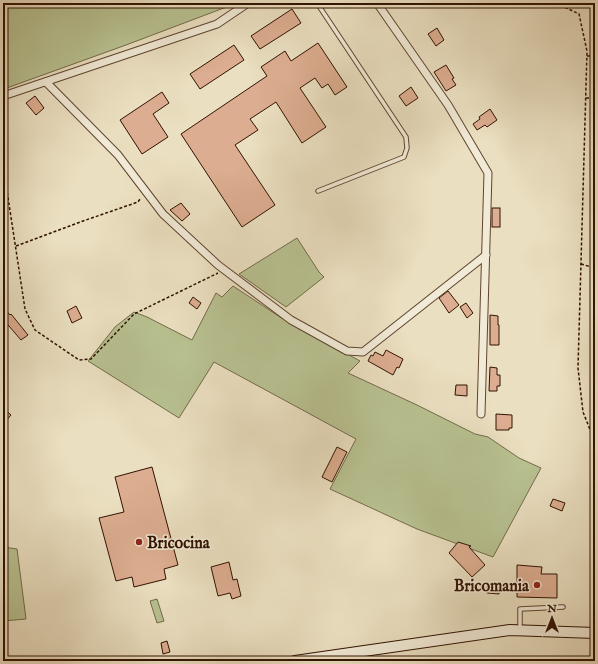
<svg xmlns="http://www.w3.org/2000/svg" width="598" height="664" viewBox="0 0 598 664" font-family="'IM FELL English',serif">
	<style>
		.green { fill: #b8c191; stroke: #746a49 }
		.building { fill: #dcad90; stroke: #311201 }
		.lines { fill: none; stroke-linecap: round; stroke-linejoin: round }
		.lane-casing { stroke: #5f4531; stroke-width: 5.5 }
		.street-casing { stroke: #5f4531; stroke-width: 9 }
		.secondary-casing { stroke: #311201; stroke-width: 12 }
		.path { stroke: #311201; stroke-width: 1.5; stroke-dasharray: 3 2; stroke-linecap: butt }
		.lane { stroke: #f1ead6; stroke-width: 3.5 }
		.street { stroke: #f1ead6; stroke-width: 7 }
		.secondary { stroke: #f1ead6; stroke-width: 10 }
		.poi-dot { fill: #8f2418; stroke: #f1ead6; stroke-width: 1.5 }
		.labels { text-anchor: middle; stroke-width: 3; stroke-linejoin: round; paint-order: stroke }
		.poi-label { font-size: 16px; font-weight: bold; fill: #311201; stroke: #f1ead6; text-anchor: start }
	</style>
	<rect width="100%" height="100%" fill="#eadfc0"/>
	<filter id="stains"><feTurbulence type="fractalNoise" baseFrequency=".005" numOctaves="4"/><feColorMatrix values="0 0 0 0 .2 0 0 0 0 .09 0 0 0 0 .02 0 0 0 .5 -.17"/></filter>
	<radialGradient id="worn" r=".72"><stop offset=".6" stop-color="#630" stop-opacity="0"/><stop offset="1" stop-color="#630" stop-opacity=".3"/></radialGradient>
	<g class="green">
		<polygon points="3,3 237,3 126,45 4,89 3,86"/>
		<polygon points="297,238 319,272 324,277 286,307 239,274"/>
		<polygon points="233,286 280,317 360,361 348,373 417,405 475,434 488,437 519,458 541,468 493,557 417,529 330,489 356,439 214,362 179,418 88,361 115,327 134,312 147,317 192,340 216,293 222,297"/>
		<polygon points="3,547 17,549 26,619 3,621"/>
		<polygon points="157,599 164,621 157,623 150,601"/>
	</g>
	<g class="building">
		<polygon points="292,9 301,23 260,49 251,36"/>
		<polygon points="437,28 444,40 436,46 428,34"/>
		<polygon points="318,43 347,87 335,95 328,84 322,88 315,78 300,88 326,127 302,143 276,102 250,119 258,130 235,145 275,205 242,227 181,134 267,76 261,67 285,51 291,61"/>
		<polygon points="234,45 244,60 200,89 190,74"/>
		<polygon points="446,65 454,78 452,79 456,85 446,91 434,72"/>
		<polygon points="411,87 418,98 406,106 399,96"/>
		<polygon points="162,92 169,103 153,114 168,137 142,154 120,120"/>
		<polygon points="35,96 44,108 36,115 26,103"/>
		<polygon points="490,109 497,120 487,127 485,125 477,130 473,124 480,119 479,117"/>
		<polygon points="181,203 190,214 182,221 170,210"/>
		<rect x="492" y="208" width="8" height="19"/>
		<polygon points="448,291 459,305 449,313 439,298"/>
		<polygon points="193,297 201,303 197,309 189,303"/>
		<polygon points="466,303 473,313 467,318 460,307"/>
		<polygon points="76,306 82,318 72,323 67,311"/>
		<polygon points="3,307 10,315 11,314 28,335 21,340 3,319"/>
		<polygon points="490,315 498,316 498,325 499,325 499,345 490,345"/>
		<polygon points="386,350 403,359 399,368 397,367 393,375 368,361 371,355 373,356 375,352 383,356"/>
		<polygon points="490,367 497,368 497,375 500,375 500,386 497,386 497,391 489,391"/>
		<polygon points="456,385 467,385 467,396 455,395"/>
		<polygon points="3,408 11,415 3,424"/>
		<polygon points="496,414 512,415 512,428 509,428 509,430 496,430"/>
		<polygon points="337,447 347,452 332,482 322,477"/>
		<polygon points="152,467 178,565 164,569 166,579 134,587 132,577 116,581 99,518 124,512 115,477"/>
		<polygon points="553,499 565,503 562,511 550,506"/>
		<polygon points="458,542 471,546 469,547 485,565 472,577 449,553"/>
		<polygon points="229,562 233,580 237,579 241,596 232,599 230,593 218,596 211,567"/>
		<polygon points="517,565 542,567 541,574 557,574 557,598 517,597"/>
		<polygon points="487,584 499,584 499,594 487,593"/>
		<polygon points="167,641 170,652 163,654 161,643"/>
	</g>
	<g class="lines">
		<defs>
			<g id="lane">
				<polyline points="317,3 406,137 407,148 404,157 318,191"/>
				<polyline points="520,629 520,609 563,607"/>
			</g>
			<g id="street">
				<polyline points="377,3 448,105 488,173 481,414"/>
				<polyline points="46,82 118,155 163,214 218,265 291,320 347,351 363,352 486,255"/>
				<polyline points="3,96 217,24 248,3"/>
			</g>
			<polyline id="secondary" points="295,661 510,630 595,633"/>
		</defs>
		<use href="#lane" class="lane-casing"/>
		<use href="#street" class="street-casing"/>
		<use href="#secondary" class="secondary-casing"/>
		<g class="path">
			<polyline points="556,3 579,14 587,51 578,368 583,412 595,442"/>
			<polyline points="587,56 595,56"/>
			<polyline points="586,98 595,98"/>
			<polyline points="3,178 7,191 25,309 35,330 79,360 91,359 134,314 218,273"/>
			<polyline points="16,246 83,221 138,202 140,199"/>
			<polyline points="581,264 595,268"/>
		</g>
		<use href="#lane" class="lane"/>
		<use href="#street" class="street"/>
		<use href="#secondary" class="secondary"/>
	</g>
	<g class="poi-dot">
		<circle cx="139" cy="542" r="4"/>
		<circle cx="537" cy="585" r="4"/>
	</g>
	<g class="labels">
		<g class="poi-label">
			<text x="147" y="548">Bricocina</text>
			<text x="529" y="591" text-anchor="end">Bricomania</text>
		</g>
	</g>
	<rect width="598" height="664" fill="none" stroke="#eadfc0" stroke-width="16"/>
	<rect x="4" y="4" width="590" height="656" fill="none" stroke="#311201" stroke-width="2"/>
	<rect x="8" y="8" width="582" height="648" fill="none" stroke="#311201"/>
	<g transform="translate(552 618)" stroke="#f1ead6" stroke-width="3" paint-order="stroke">
	<path d="M0-3L7 15L0 10L-7 15Z" fill="#311201"/>
	<text y="-6" font-size="11" font-weight="bold" text-anchor="middle" fill="#311201">N</text>
	</g>
	<rect width="100%" height="100%" filter="url(#stains)"/>
	<rect width="100%" height="100%" fill="url(#worn)"/>
</svg>
